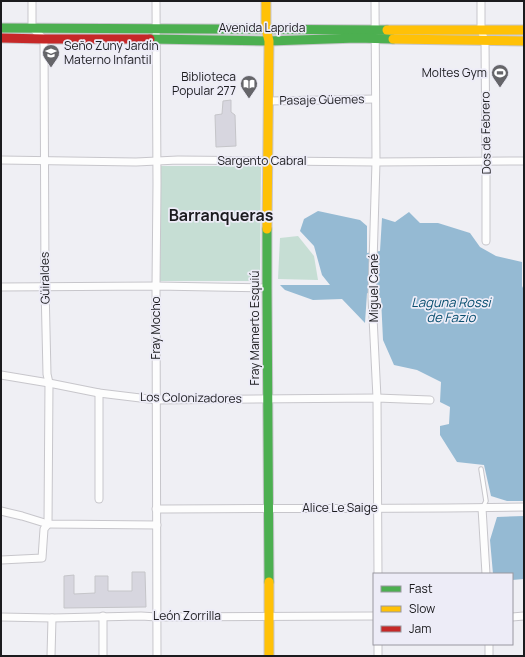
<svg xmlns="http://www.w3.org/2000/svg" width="525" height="657" viewBox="0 0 525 657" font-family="Manrope,sans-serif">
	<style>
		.green { fill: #c6ded4 }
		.water { fill: #95bad3 }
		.building { fill: #d7d6df; stroke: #c5c5c9 }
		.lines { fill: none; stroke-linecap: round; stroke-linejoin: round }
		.lane-casing { stroke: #c7c6cb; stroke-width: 5.5 }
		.street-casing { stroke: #c7c6cb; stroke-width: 9 }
		.fast-casing { stroke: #c7c6cb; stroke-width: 11 }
		.slow-casing { stroke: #c7c6cb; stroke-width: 11 }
		.jam-casing { stroke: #c7c6cb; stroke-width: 11 }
		.lane { stroke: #fdfdfd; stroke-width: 3.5 }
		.street { stroke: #fdfdfd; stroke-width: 7 }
		.fast { stroke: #4caf50; stroke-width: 9 }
		.slow { stroke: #ffc107; stroke-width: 9 }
		.jam { stroke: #c62828; stroke-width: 9 }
		.labels { text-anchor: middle; stroke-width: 3.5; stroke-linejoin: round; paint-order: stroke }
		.street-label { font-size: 12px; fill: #1b1b1e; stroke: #edecf7 }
		.poi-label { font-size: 12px; fill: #1b1b1e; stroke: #edecf7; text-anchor: end }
		.water-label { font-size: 13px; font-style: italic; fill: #094f70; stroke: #edecf7 }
		.district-label { font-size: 16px; font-weight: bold; fill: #1b1b1e; stroke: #edecf7 }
	</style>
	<rect width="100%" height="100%" fill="#efeff4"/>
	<g class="green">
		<polygon points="161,166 261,166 260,281 160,281"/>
		<polygon points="298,236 314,256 318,280 278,279 280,238"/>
	</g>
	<g class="water">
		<polygon points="318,211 360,220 367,226 367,253 380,251 382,218 395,222 409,212 420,223 438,223 470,233 480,247 496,256 522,262 522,286 524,290 524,501 507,501 491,496 484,465 457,462 440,435 440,426 449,424 450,407 440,402 441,382 417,370 394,365 383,340 381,298 367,293 365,323 342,299 313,300 285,290 280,285 330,285 322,275 314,246 300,231 304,219"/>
		<polygon points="524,516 524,579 512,580 512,574 493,574 490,540 497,517"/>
	</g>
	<g class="building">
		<polygon points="231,100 231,112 235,115 236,146 216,147 215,115 222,114 223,101"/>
		<polygon points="132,572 145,572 146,607 64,608 64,576 74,575 74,594 95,593 95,576 108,576 108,591 132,591"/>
	</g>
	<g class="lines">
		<defs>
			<polyline id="lane" points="481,469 486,501 483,507"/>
			<g id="street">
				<polyline points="156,1 157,184 156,286 157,656"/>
				<polyline points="375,1 376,162 372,297 377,398 378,574"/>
				<polyline points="481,1 481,30 485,41 486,161 486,241"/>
				<polyline points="269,101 375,99"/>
				<polyline points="1,160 136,162 178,160 376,162 524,161"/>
				<polyline points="1,287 156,286 267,288"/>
				<polyline points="1,375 49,383 99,393 157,400 377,398 430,400"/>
				<polyline points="99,499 99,393"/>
				<polyline points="482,508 486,574"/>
				<path d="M156,509C279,508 401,509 524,507"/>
				<polyline points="1,511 22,516 48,524 157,525"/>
				<polyline points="1,560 42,558 44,529 48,524 49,383 47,374 45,286 44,39 32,28 32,1"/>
				<polyline points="103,616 103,656"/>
				<polyline points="1,617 52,618 141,616 157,617 374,616"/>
				<polyline points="512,617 524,616"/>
				<polyline points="378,644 378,656"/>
				<polyline points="489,644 489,656"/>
				<polyline points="51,656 52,618"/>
			</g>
			<g id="fast">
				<polyline points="1,28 387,30"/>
				<polyline points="150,39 269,41 357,38 393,39"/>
				<polyline points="267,229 267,288 269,582"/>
			</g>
			<g id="slow">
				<polyline points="266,1 266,29 269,41 267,229"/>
				<polyline points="387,30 524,30"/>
				<polyline points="393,39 524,41"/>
				<polyline points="269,582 269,656"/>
			</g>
			<polyline id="jam" points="1,38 44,39 150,39"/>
		</defs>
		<use href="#lane" class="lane-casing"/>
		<use href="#street" class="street-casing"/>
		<use href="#fast" class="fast-casing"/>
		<use href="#slow" class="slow-casing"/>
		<use href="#jam" class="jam-casing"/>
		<use href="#lane" class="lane"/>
		<use href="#street" class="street"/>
		<use href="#fast" class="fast"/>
		<use href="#slow" class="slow"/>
		<use href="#jam" class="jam"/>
	</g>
	<defs>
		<symbol id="school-pin" viewBox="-11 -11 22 30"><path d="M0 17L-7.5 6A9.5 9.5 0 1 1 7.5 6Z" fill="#656569" stroke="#edecf7"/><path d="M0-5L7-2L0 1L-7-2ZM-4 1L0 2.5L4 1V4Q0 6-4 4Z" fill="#fff"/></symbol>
		<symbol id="stadium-pin" viewBox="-11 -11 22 30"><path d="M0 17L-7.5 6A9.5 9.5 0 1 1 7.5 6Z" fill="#656569" stroke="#edecf7"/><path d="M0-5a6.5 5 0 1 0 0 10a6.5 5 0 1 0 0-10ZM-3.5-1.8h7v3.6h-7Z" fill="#fff"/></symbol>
		<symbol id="library-pin" viewBox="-11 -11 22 30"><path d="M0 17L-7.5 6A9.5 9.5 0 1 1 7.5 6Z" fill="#656569" stroke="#edecf7"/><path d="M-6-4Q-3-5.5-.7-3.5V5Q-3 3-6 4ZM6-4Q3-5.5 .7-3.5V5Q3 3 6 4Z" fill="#fff"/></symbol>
	</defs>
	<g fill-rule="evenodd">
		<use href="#school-pin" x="41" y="43" width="20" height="27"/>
		<use href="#stadium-pin" x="490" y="63" width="20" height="27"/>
		<use href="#library-pin" x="239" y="74" width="20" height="27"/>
	</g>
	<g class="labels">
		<g class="street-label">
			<text x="262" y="32">Avenida Laprida</text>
			<text transform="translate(322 100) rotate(-1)" y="4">Pasaje Güemes</text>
			<text transform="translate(486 133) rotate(-91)" y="4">Dos de Febrero</text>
			<text x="262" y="165">Sargento Cabral</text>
			<text transform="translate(45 278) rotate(-91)" y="4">Güiraldes</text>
			<text transform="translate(374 288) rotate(-90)" y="4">Miguel Cané</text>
			<text transform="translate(156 328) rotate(-90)" y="4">Fray Mocho</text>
			<text transform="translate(255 328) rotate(-90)" y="4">Fray Mamerto Esquiú</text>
			<text transform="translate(191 398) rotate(1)" y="4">Los Colonizadores</text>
			<text x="340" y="512">Alice Le Saige</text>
			<text x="187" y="620">León Zorrilla</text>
		</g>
		<g class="poi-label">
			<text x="64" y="50" text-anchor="start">Seño Zuny Jardín<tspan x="64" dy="14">Materno Infantil</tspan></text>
			<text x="487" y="77">Moltes Gym</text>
			<text x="236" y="81">Biblioteca<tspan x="236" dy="14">Popular 277</tspan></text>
		</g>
		<g class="water-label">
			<text x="451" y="307">Laguna Rossi<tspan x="451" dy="15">de Fazio</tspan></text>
		</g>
		<g class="district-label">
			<text x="221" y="221">Barranqueras</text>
		</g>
	</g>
	<rect width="525" height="657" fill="none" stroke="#1b1b1e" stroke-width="4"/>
	<rect x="373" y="573" width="140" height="72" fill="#edecf7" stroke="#9998a0"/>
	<rect x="381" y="586" width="20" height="6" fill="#4caf50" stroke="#9998a0"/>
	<text x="409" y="593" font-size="12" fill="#1b1b1e">Fast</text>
	<rect x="381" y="606" width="20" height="6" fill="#ffc107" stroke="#9998a0"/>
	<text x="409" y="613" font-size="12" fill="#1b1b1e">Slow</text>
	<rect x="381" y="626" width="20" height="6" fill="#c62828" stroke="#9998a0"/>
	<text x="409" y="633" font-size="12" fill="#1b1b1e">Jam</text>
</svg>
